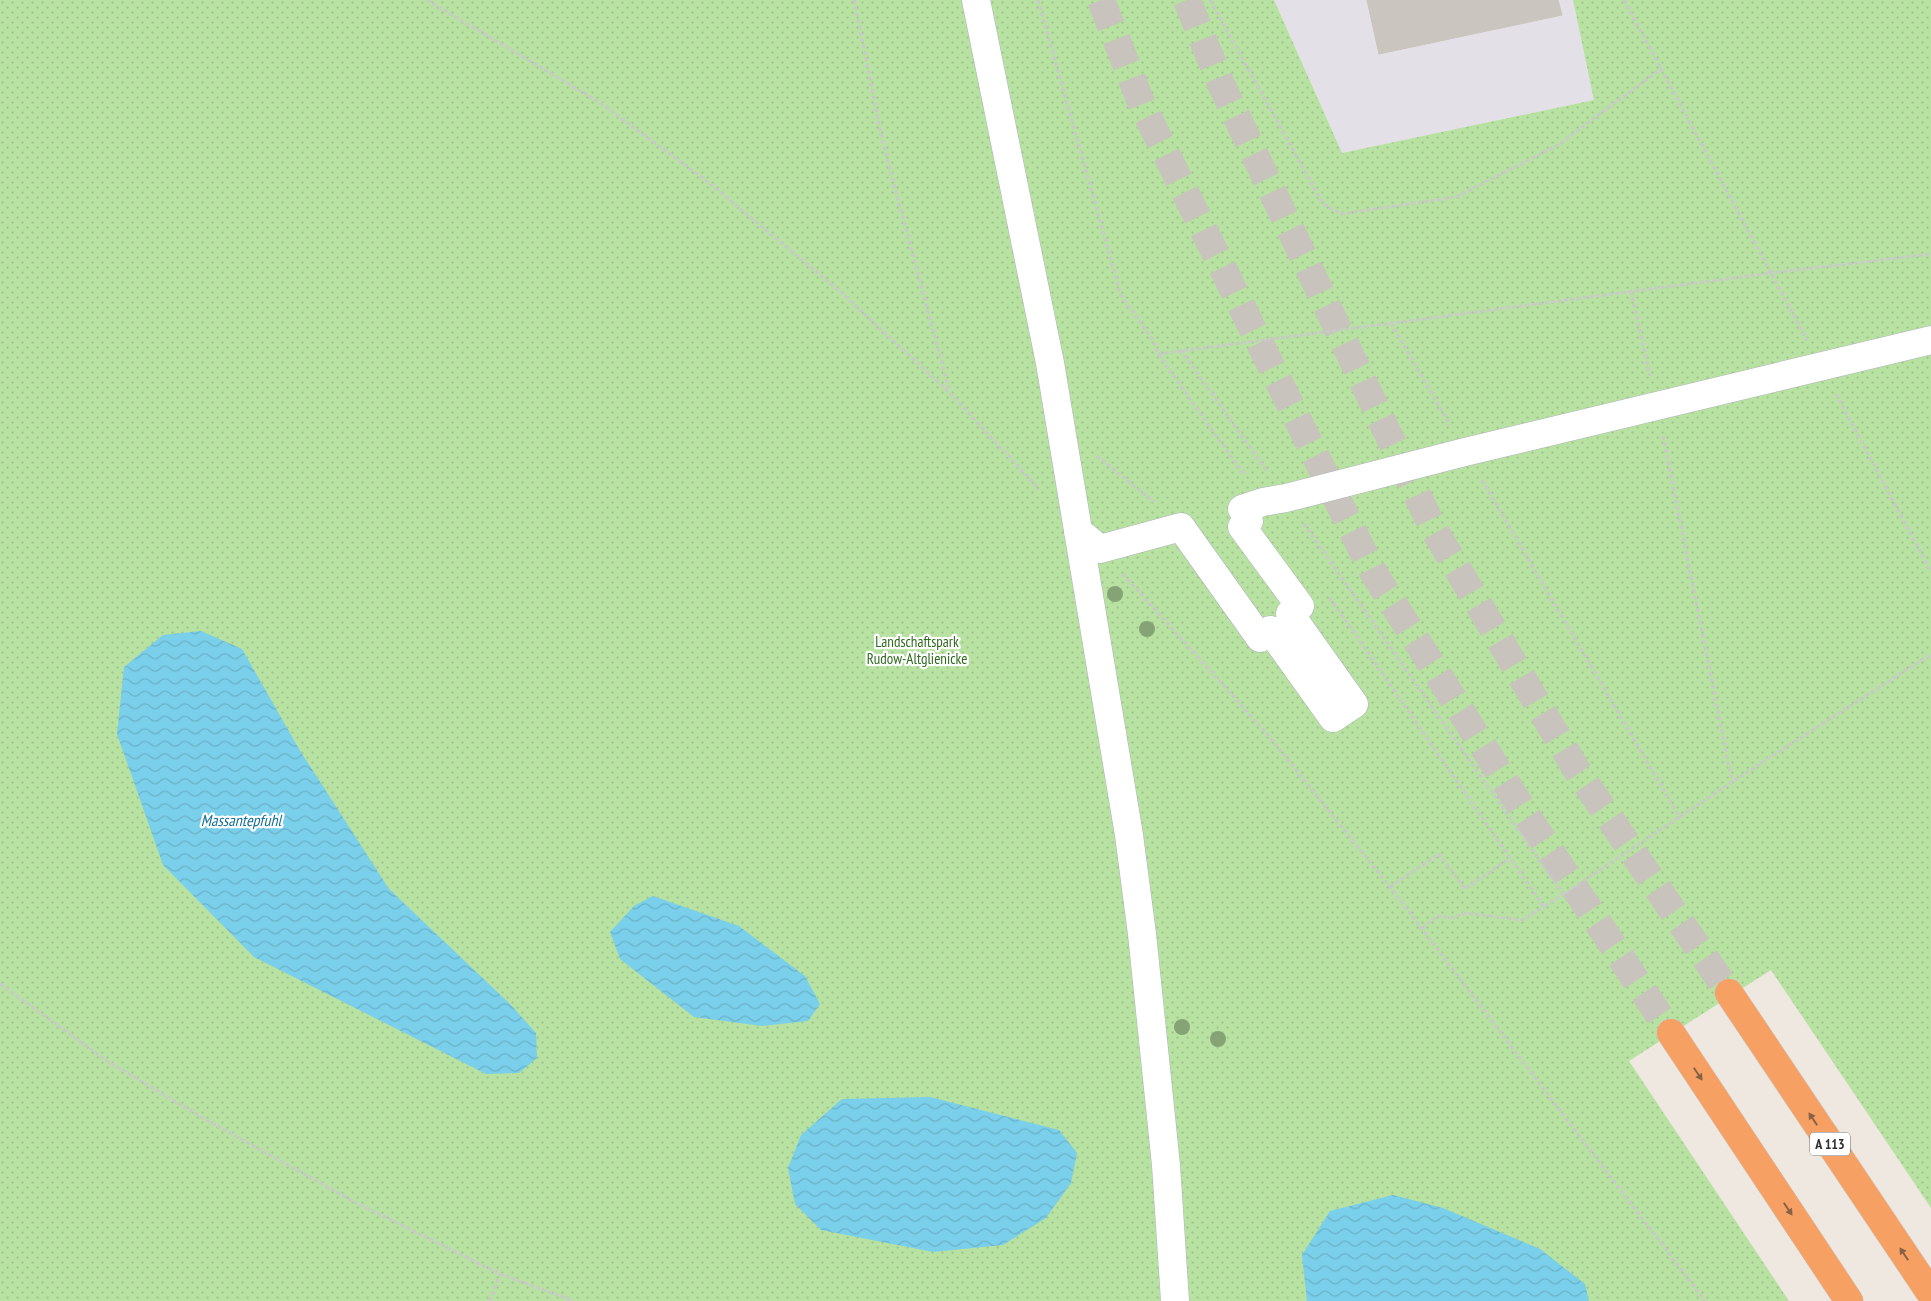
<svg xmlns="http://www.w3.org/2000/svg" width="1931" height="1301" viewBox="0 0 1931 1301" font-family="'PT Sans Narrow',sans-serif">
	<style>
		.industrial { fill: #e3e1e7 }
		.park { fill: url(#park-dots) }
		.water { fill: url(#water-waves) }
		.building { fill: #cac6bf; stroke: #cac4ba }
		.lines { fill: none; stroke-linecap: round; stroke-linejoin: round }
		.highway-tunnel { stroke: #c8c3bd; stroke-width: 28; stroke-dasharray: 28 14; stroke-linecap: butt }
		.minor-casing { stroke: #b1b4bd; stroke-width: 29 }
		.highway-casing { stroke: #c9c9c9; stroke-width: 29 }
		.path { stroke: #c9c9c9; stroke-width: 3; stroke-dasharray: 4 2.5; stroke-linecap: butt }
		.minor { stroke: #fff; stroke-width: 28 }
		.highway { stroke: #f7a063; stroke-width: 28 }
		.tree { fill: #86a376 }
		.oneway { fill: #886146 }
		.labels { text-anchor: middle; stroke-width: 4.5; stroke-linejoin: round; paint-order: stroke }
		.shield { fill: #fff; stroke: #6d6d6d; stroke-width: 1 }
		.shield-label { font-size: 14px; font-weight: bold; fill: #2e2e2e }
		.park-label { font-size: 15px; fill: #306a1f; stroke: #fff }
		.water-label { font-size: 16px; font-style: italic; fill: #14709b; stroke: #fff }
	</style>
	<defs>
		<pattern id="park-dots" width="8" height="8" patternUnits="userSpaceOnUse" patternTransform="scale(1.25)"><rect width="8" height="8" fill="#b8e2a1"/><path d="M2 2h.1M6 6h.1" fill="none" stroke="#9ec28b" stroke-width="1.8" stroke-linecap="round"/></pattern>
		<pattern id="water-waves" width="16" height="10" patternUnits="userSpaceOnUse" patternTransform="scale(1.25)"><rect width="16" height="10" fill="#7acfea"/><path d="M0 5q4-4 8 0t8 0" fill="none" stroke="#6ab2c9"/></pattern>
	</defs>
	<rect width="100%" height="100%" fill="#eee8e1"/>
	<polygon class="industrial" points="1274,0 1573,0 1595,100 1342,153"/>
	<polygon class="park" points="0,0 1274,0 1342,153 1594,100 1573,0 1931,0 1931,1208 1771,970 1629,1061 1789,1301 0,1301"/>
	<g class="water">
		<polygon points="201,631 242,649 299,749 389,889 511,1005 536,1033 537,1058 519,1073 486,1074 254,957 163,865 117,734 124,667 163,635"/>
		<polygon points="653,896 739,926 805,976 820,1004 808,1021 762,1026 694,1017 620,959 610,932 634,906"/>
		<polygon points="930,1097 1059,1130 1077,1153 1071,1183 1046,1218 1003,1245 933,1252 821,1230 795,1204 788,1168 801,1135 842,1099"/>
		<polygon points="1393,1195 1443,1208 1540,1249 1585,1284 1589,1301 1307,1301 1302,1255 1330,1211"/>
	</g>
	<polygon class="building" points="1367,0 1558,0 1562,15 1379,54"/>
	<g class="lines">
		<g class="highway-tunnel">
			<polyline points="1101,0 1142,105 1372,570 1525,813 1671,1033"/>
			<polyline points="1187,0 1221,84 1432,526 1578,772 1729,993"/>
		</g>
		<defs>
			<g id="minor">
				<polyline points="976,0 1050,363 1129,835 1142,934 1166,1165 1175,1301"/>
				<polyline points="1078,531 1100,549 1181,527 1260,638 1270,630 1333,718 1354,704 1290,614 1300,606 1242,527 1249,521 1242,509 1263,502 1286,498 1465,452 1931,340"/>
			</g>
			<g id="highway">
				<polyline points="1729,993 1931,1294"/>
				<polyline points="1671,1033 1849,1301"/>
			</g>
		</defs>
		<use href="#minor" class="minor-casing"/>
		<use href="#highway" class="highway-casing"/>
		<g class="path">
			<polyline points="427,0 599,102 703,178 836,288 949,392 1039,489"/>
			<polyline points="854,0 882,139 949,390"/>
			<polyline points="1038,0 1121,296 1153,340 1158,354 1245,476"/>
			<polyline points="1210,0 1323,204 1341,214 1456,197 1558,145 1662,68"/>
			<polyline points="1624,0 1807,340"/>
			<polyline points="1631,291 1650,376"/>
			<polyline points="1391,323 1450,425"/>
			<polyline points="1181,350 1266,470"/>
			<polyline points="1158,354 1771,273 1931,254"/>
			<polyline points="1836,394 1931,572"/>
			<polyline points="1663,436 1732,782"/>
			<polyline points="1097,456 1154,502"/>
			<polyline points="1482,480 1680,818"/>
			<polyline points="1304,524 1563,894"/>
			<polyline points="1123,574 1267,734 1390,887 1705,1301"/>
			<polyline points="1330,598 1544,907 1732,782 1931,654"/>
			<polyline points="1390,887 1439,854 1465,889 1510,858"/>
			<polyline points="1422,928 1438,916 1452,918 1465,913 1522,920 1544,907"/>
			<polyline points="0,984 107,1061 205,1119 349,1199 500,1274 574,1301"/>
			<polyline points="490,1301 500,1274"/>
		</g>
		<use href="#minor" class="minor"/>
		<use href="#highway" class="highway"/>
	</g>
	<g class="tree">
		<circle cx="1115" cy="594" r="8"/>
		<circle cx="1147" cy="629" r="8"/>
		<circle cx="1182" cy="1027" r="8"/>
		<circle cx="1218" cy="1039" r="8"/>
	</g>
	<defs><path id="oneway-solid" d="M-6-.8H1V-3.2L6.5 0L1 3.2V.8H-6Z" transform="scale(1.25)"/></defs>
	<g class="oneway">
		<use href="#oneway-solid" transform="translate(1698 1074) rotate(56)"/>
		<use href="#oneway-solid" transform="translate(1813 1119) rotate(-124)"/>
		<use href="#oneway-solid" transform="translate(1788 1209) rotate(56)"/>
		<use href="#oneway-solid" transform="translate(1904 1254) rotate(-124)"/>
	</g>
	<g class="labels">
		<rect class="shield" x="1810" y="1132.5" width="40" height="23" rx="4"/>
		<g class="shield-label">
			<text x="1830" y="1149">A 113</text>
		</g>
		<g class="park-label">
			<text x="917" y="647">Landschaftspark<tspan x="917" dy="17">Rudow-Altglienicke</tspan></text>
		</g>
		<g class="water-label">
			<text x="241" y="826">Massantepfuhl</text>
		</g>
	</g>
</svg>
